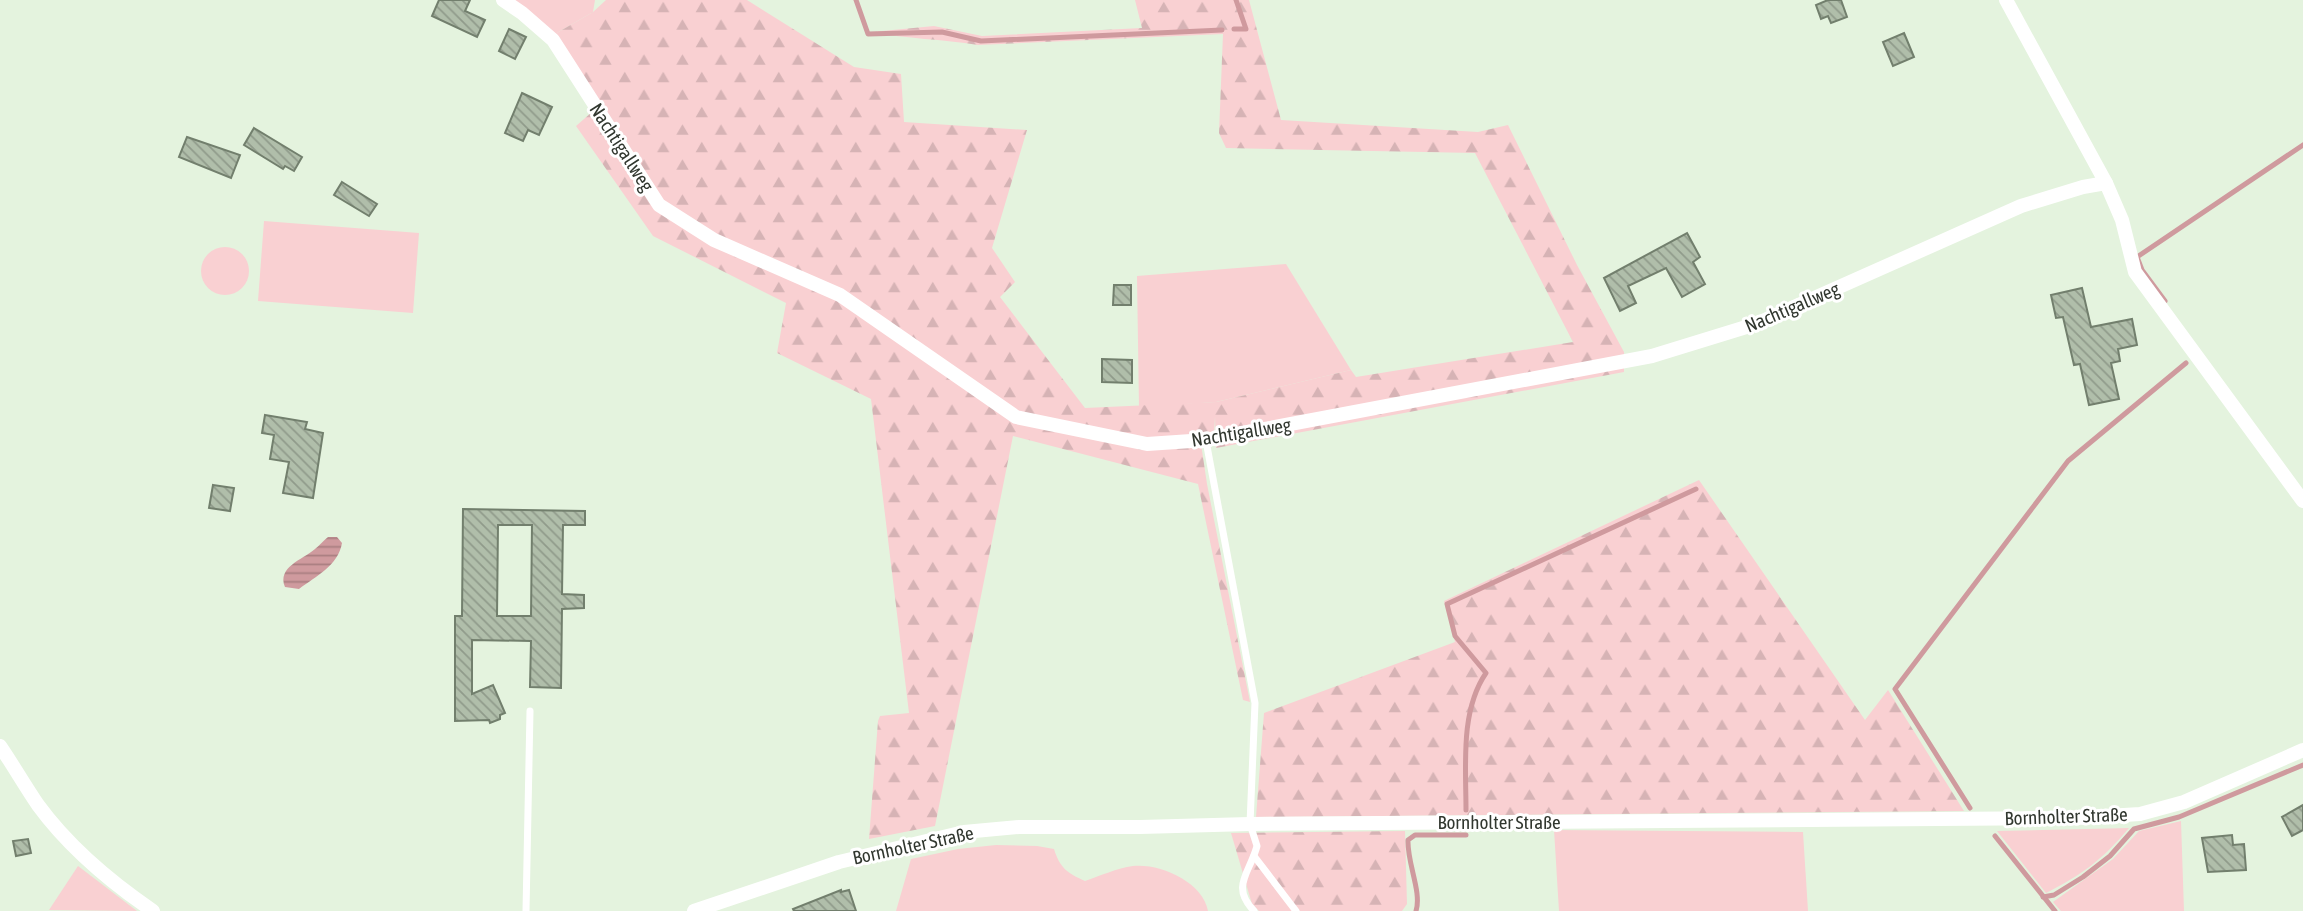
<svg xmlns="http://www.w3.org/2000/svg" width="2303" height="911" viewBox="0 0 2303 911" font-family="'Asap Condensed',sans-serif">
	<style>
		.green { fill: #f9d0d2 }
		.forest { fill: url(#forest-firs) }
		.water { fill: url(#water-rules) }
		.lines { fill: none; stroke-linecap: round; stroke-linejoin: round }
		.stream { stroke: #cf9a9e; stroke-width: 5 }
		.building { fill: url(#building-back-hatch); stroke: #727f6d; stroke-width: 2; fill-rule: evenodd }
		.service { stroke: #fff; stroke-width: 7 }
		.minor { stroke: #fff; stroke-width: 14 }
		.labels { text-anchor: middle; stroke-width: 6; stroke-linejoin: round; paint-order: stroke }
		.street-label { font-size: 19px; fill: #31372f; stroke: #fff }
	</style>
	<defs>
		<pattern id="forest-firs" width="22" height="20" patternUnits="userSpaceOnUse" patternTransform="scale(1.75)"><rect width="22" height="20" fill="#f9d0d2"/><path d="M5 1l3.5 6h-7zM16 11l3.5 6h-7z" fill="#d6b3b5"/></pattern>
		<pattern id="water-rules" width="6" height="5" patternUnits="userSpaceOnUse" patternTransform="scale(1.75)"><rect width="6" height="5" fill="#cf9a9e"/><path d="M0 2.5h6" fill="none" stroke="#a97e81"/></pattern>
		<pattern id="building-back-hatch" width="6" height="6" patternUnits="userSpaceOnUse" patternTransform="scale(1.75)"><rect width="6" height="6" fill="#b0beaa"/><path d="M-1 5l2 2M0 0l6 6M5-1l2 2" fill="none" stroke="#909b8b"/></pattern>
	</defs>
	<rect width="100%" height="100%" fill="#e4f3de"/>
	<g class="green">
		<polygon points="514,0 595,0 593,12 555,34"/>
		<polygon points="264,221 419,233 413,313 258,301"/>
		<circle cx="225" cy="271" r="24"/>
		<polygon points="1286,264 1351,370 1216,402 1139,407 1137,276"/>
		<polygon points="2181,821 2184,911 2061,911 2053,902 2113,859 2139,831"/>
		<path d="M2129,828C2102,860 2083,874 2046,893L1997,831Z"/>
		<polygon points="1554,830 1803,832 1808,911 1559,911"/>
		<path d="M996,845L1037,846L1054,849C1060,868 1067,873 1085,881C1100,876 1117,868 1133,866C1160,863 1203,882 1208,911H896L911,859L958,849Z"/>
		<polygon points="78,866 137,911 49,910"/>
	</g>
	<g class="forest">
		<path d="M606,0H747L854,67L901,74L904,122L1027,130L992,248L1015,282L1000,297L1085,408L1216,402L1351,370L1356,377L1573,342L1475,153L1226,148L1219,133L1223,34L978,45C942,39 907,39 872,32L934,26L982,36L1142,28L1135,0H1249L1281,120L1478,132L1508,125L1577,265L1624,352V372L1216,448L1215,417L1214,435L1200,437L1207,484L1250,702L1243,700L1198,484L1013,436L935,826L869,839L878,721L880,716L909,713L871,399L777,353L786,303L653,236L576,126L600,105L555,34L593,12Z"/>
		<polygon points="1699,480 1865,720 1888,690 1964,811 1256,817 1264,713 1455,642 1444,601"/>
		<polygon points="1405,831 1407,904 1402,911 1259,911 1252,904 1231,833"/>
	</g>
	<path class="water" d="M328,537H337L342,543C338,566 316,576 299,589L285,587C277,567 302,560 315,549C320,545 323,541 328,537Z"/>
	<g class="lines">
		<g class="stream">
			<polyline points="856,0 868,34 942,32 981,41 1222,30"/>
			<polyline points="1234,29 1246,29 1236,0"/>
			<polyline points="2165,301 2142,270 2137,257 2303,145"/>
			<polyline points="1970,808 1895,689 2068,461 2186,363"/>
			<path d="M1466,810C1466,766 1460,711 1486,673L1455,636L1447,604L1696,489"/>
			<polyline points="1995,836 2055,911"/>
			<polyline points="2043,897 2054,895 2083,877 2110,856 2134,829 2179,817 2303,765"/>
			<path d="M1416,911C1422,892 1407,863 1408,840L1415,835H1466"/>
		</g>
	</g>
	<g class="building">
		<polygon points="439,0 470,0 465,11 485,20 477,37 432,16"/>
		<polygon points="1828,0 1841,0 1847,17 1831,23 1828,16 1821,19 1816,5"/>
		<polygon points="509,29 526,37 515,59 499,51"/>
		<polygon points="1904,33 1914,57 1893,66 1883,42"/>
		<polygon points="522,93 552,107 539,135 528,130 523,141 505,133"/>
		<polygon points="254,128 302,157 294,171 285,166 283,169 244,145"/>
		<polygon points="187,137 240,155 231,178 179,157"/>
		<polygon points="342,182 377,204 369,216 334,195"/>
		<polygon points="1687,233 1700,257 1693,262 1705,284 1682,297 1666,268 1628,286 1636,303 1620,311 1604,278"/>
		<polygon points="1114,285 1131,285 1131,305 1113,305"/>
		<polygon points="2082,288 2091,327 2132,319 2137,345 2118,349 2120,361 2111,363 2119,399 2089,405 2080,364 2074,365 2063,317 2056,318 2051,295"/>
		<polygon points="1102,359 1132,360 1132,383 1102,382"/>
		<polygon points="265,415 307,422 305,429 323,433 313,498 283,493 289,462 270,459 274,435 262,433"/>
		<polygon points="213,485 234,488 230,511 209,508"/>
		<path d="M463,509L585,511V525H563L562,594L584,595V608L562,609L561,688L530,687L531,641L472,640V694L493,685L505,713L500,715V719L490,723L489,720L455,721V616H462ZM498,525H532L531,616H497Z"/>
		<polygon points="2303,805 2303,830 2292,836 2282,817"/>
		<polygon points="2232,835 2233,845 2244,844 2246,870 2208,872 2202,838"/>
		<polygon points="28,839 31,853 16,856 13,841"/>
		<polygon points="841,890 841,892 849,890 856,911 794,911 793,909"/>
	</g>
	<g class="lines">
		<g class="service">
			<path d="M1206,441L1255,703L1250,824L1257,846C1250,873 1230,886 1254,911"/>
			<polyline points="1254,856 1296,911"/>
			<polyline points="526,911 530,711"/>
		</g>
		<g class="minor">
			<polyline points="503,0 522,13 553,40 659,205 714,240 840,295 1016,417 1147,444 1206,440 1652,356 1756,324 2021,206 2083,187 2106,183"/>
			<polyline points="2006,0 2106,183 2122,220 2135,272 2303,501"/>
			<path d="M0,746C13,765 25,786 38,805C68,846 112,883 153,911"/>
			<polyline points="694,911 839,862 964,832 1019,827 1140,827 1250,824 2076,818 2140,814 2184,802 2303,750"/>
		</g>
	</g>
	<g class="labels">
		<g class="street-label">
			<text transform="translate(622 147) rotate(57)" y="7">Nachtigallweg</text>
			<text transform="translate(1792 307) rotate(-23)" y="7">Nachtigallweg</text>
			<text transform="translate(1241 432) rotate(-9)" y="7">Nachtigallweg</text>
			<text transform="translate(2066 816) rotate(-2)" y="7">Bornholter Straße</text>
			<text x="1499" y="829">Bornholter Straße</text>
			<text transform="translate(913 845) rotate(-12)" y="7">Bornholter Straße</text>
		</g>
	</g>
</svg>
